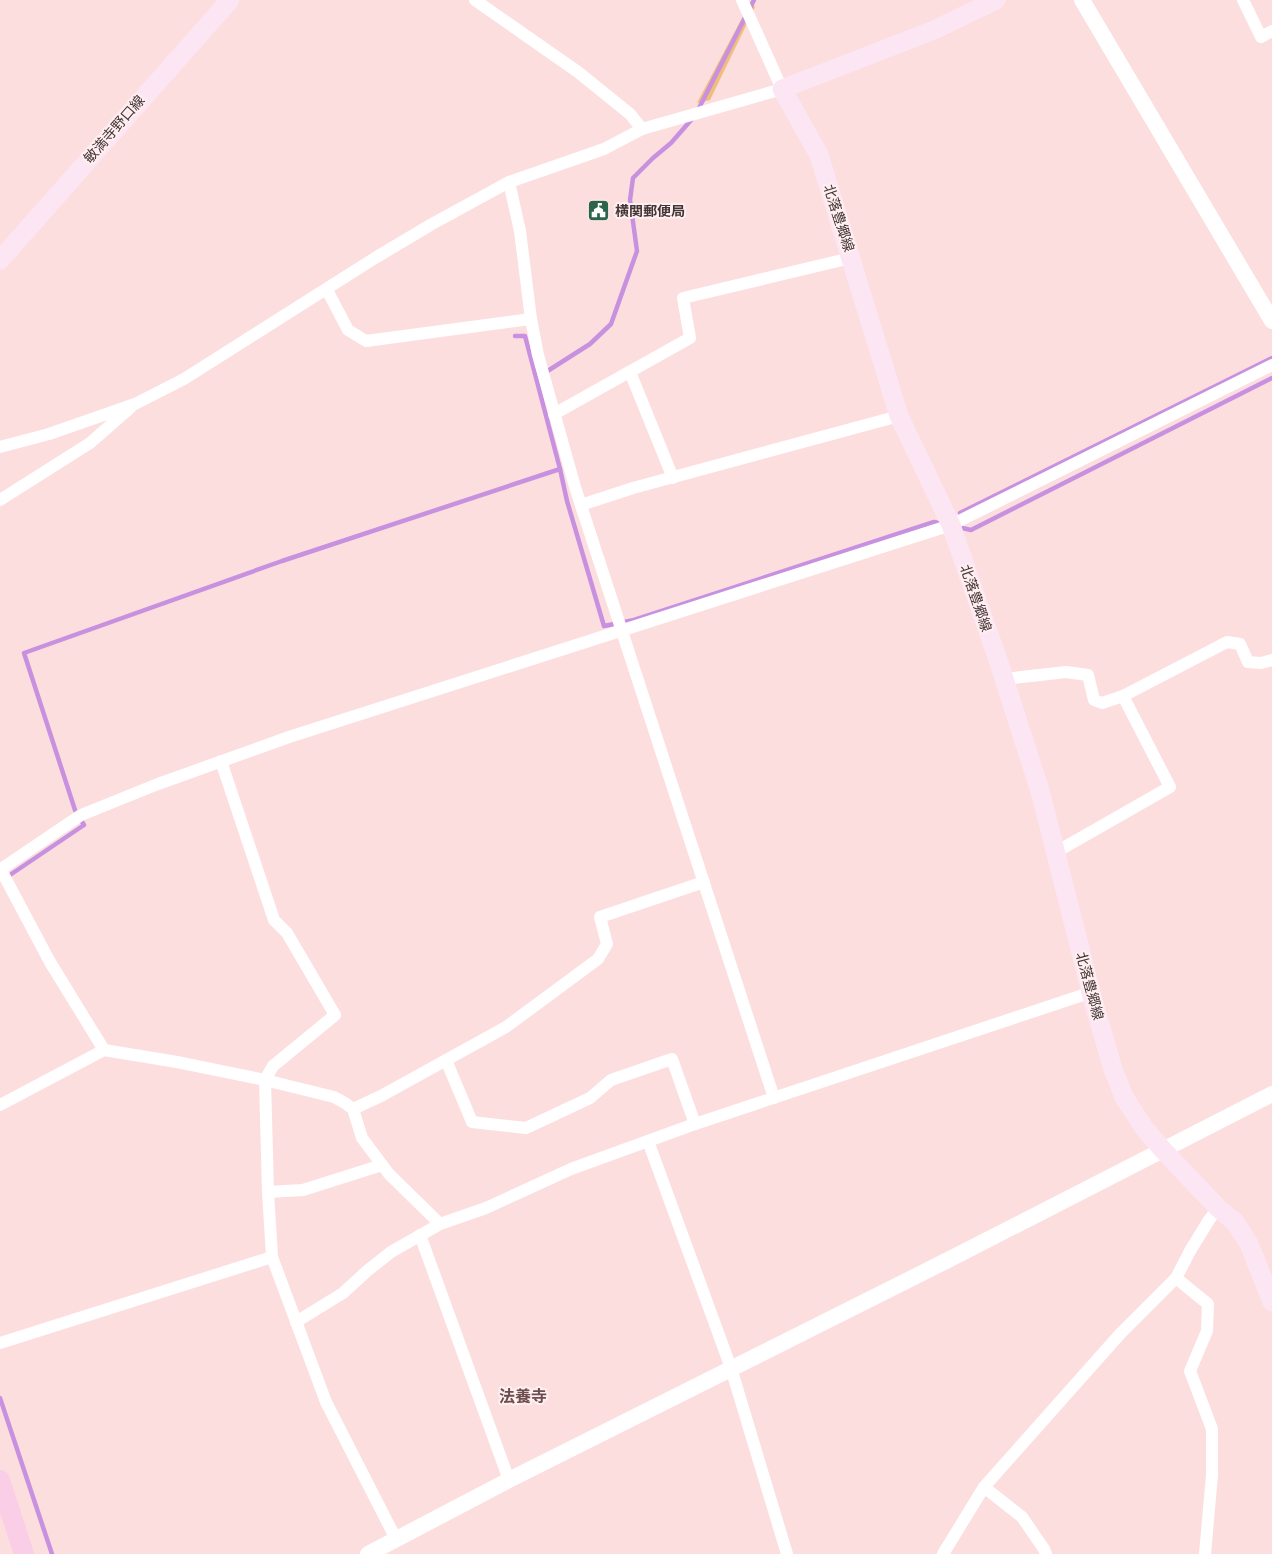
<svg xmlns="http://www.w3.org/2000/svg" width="1272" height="1554" viewBox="0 0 1272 1554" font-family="'Times New Roman','Noto Sans JP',serif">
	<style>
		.green { fill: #f0bd7b }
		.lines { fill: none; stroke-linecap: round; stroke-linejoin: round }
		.stream { stroke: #c891e0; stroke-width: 4.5 }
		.minor { stroke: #fff; stroke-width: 12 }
		.tertiary { stroke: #fff; stroke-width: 16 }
		.secondary { stroke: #fde6f3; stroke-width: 19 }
		.primary { stroke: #facee6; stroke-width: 20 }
		.labels { text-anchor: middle; stroke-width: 4; stroke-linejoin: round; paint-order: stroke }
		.street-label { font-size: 14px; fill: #433435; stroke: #ffeff0 }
		.poi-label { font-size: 14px; font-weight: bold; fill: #433435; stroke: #ffeff0; text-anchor: start }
		.quarter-label { font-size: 16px; font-weight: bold; fill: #6d4d50; stroke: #ffeff0 }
	</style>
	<rect width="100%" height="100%" fill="#fcdedf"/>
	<polygon class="green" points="751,1 755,7 710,100 697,103"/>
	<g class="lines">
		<g class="stream">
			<polyline points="698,110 754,0"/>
			<polyline points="546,372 590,344 611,324 637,251 630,200 633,178 653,158 671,143 692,119"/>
			<polyline points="560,469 567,501 604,626 634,620 934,522 943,524"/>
			<polyline points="960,513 1272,358"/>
			<polyline points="958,527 971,530 1272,378"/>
			<polyline points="7,877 84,825 75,810 24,653 282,561 560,469 525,336 515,336"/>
			<polyline points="0,1398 52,1554"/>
		</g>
		<g class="minor">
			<polyline points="475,0 578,72 630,114 642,129"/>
			<polyline points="1243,0 1261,37 1272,31"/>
			<polyline points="509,182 520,231 531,319 538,355 575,487 774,1098"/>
			<polyline points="327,290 348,330 366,341 531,319"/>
			<polyline points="630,372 673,478"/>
			<polyline points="554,414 690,338 683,298 851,258"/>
			<polyline points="0,447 49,434 135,404 184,379 375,258 432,224 509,182 604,149 642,129 782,89 742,0"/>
			<polyline points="0,500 90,443 130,408"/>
			<polyline points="581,505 633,488 899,416"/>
			<polyline points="1004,679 1066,672 1088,675 1094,700 1102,703 1123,696"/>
			<polyline points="221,761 274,920 287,933 335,1015 273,1066 265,1080 268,1192 272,1257 326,1402 396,1539"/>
			<polyline points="1056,852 1170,787 1123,696 1227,642 1240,644 1248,662 1261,663 1272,660"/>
			<polyline points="0,868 50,962 104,1050"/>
			<polyline points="1,869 81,815 158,784 289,737 951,525 1272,365"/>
			<polyline points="446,1060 472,1122 526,1128 590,1098 611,1080 672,1059 695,1124"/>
			<polyline points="0,1105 104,1050 177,1062 265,1080 334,1097 345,1103 353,1109 362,1138 389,1174 440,1224"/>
			<polyline points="353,1109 381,1096 506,1027 598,959 607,944 600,917 704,882"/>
			<polyline points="648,1141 731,1368 787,1554"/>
			<polyline points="268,1192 303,1190 382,1165"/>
			<polyline points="420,1235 509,1480"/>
			<polyline points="1176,1278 1208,1304 1207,1331 1190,1371 1212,1429 1212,1475 1205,1554"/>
			<polyline points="296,1322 343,1293 367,1271 391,1252 440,1224 486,1208 571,1169 692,1125 1092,992"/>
			<polyline points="0,1343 272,1257"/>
			<polyline points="984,1487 1022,1517 1044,1549 1046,1554"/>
			<polyline points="943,1554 984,1487 1120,1334 1176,1278 1190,1251 1209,1220 1218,1208"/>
		</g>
		<g class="tertiary">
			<polyline points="1082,0 1272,321"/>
			<polyline points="368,1554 509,1480 946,1261 1272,1094"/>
		</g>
		<g class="secondary">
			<polyline points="996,0 934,30 782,89 819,155 899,416 951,525 999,663 1040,791 1094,1004 1113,1069 1124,1097 1144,1128 1163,1150 1218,1208 1235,1222 1249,1244 1272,1302"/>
			<polyline points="0,260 230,0"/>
		</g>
		<polyline class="primary" points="0,1480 24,1554"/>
	</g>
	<defs>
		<symbol id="civic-square" viewBox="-11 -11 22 22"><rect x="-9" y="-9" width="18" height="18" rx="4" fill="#2d644b" stroke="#ffeff0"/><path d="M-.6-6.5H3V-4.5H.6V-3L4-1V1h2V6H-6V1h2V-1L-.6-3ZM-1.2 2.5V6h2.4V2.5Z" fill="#fff"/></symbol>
	</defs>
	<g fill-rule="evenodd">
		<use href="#civic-square" x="586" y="198" width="25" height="25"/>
	</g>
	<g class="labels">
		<g class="street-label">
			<text transform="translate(114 129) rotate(-49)" y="5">敏満寺野口線</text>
			<text transform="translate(839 218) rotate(72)" y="5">北落豊郷線</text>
			<text transform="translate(976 598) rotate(71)" y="5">北落豊郷線</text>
			<text transform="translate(1090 986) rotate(75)" y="5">北落豊郷線</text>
		</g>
		<g class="poi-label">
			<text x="615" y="216">横関郵便局</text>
		</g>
		<g class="quarter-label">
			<text x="523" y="1402">法養寺</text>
		</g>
	</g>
</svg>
